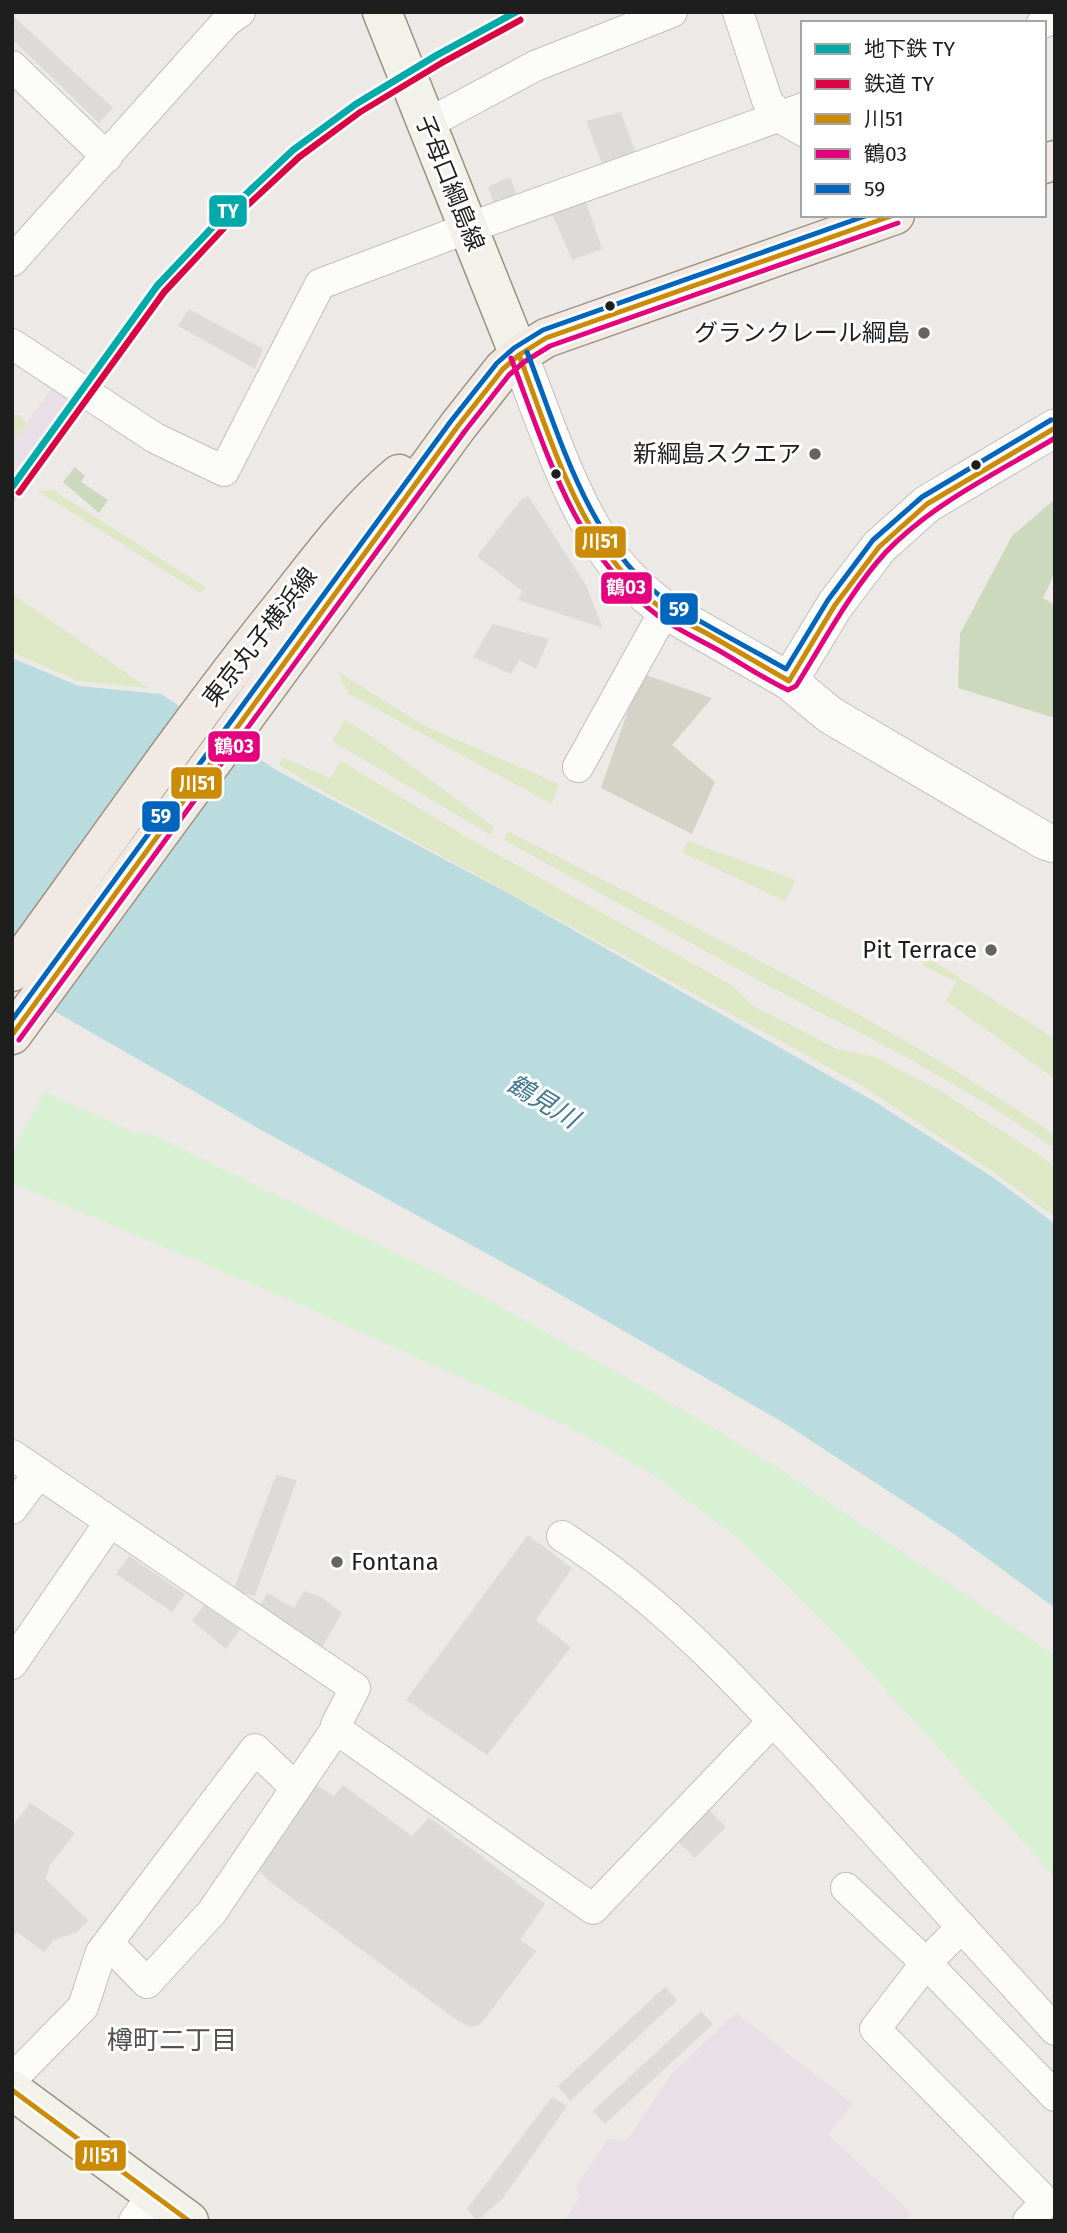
<svg xmlns="http://www.w3.org/2000/svg" width="1067" height="2233" viewBox="0 0 1067 2233" font-family="'Fira Sans','Noto Sans JP',sans-serif">
	<style>
		.industrial { fill: #e9dfe7 }
		.construction { fill: #d5d2c8 }
		.grass { fill: #dee8c6 }
		.forest { fill: #ccd9bc }
		.park { fill: #d7f1d2 }
		.parking { fill: #dcdbda }
		.water { fill: #bbdcde }
		.lines { fill: none; stroke-linecap: round; stroke-linejoin: round }
		.minor-casing { stroke: #c2c0bf; stroke-width: 32 }
		.tertiary-casing { stroke: #c2c0bf; stroke-width: 39 }
		.secondary-casing { stroke: #96937f; stroke-width: 41 }
		.primary-casing { stroke: #a19384; stroke-width: 41 }
		.minor { stroke: #fcfcfb; stroke-width: 30 }
		.tertiary { stroke: #fcfcfb; stroke-width: 37 }
		.secondary { stroke: #f3f2ea; stroke-width: 38 }
		.primary { stroke: #f0e9e4; stroke-width: 38 }
		.bus-1-casing { stroke: #fff; stroke-width: 10 }
		.bus-2-casing { stroke: #fff; stroke-width: 10 }
		.bus-3-casing { stroke: #fff; stroke-width: 10 }
		.bus-1 { stroke: #cc8b06; stroke-width: 5 }
		.bus-2 { stroke: #e5007d; stroke-width: 5 }
		.bus-3 { stroke: #0065bd; stroke-width: 5 }
		.rail-1-casing { stroke: #fff; stroke-width: 12 }
		.rail-1 { stroke: #da0442; stroke-width: 7 }
		.metro-1-casing { stroke: #fff; stroke-width: 12 }
		.metro-1 { stroke: #01aaaa; stroke-width: 7 }
		.bus-dot { fill: #1e1e1e; stroke: #fff; stroke-width: 2.5 }
		.poi-dot { fill: #666564; stroke: #fff; stroke-width: 2.5 }
		.labels { text-anchor: middle; stroke-width: 6; stroke-linejoin: round; paint-order: stroke }
		.street-label { font-size: 24px; fill: #1e1e1e; stroke: #fff }
		.poi-label { font-size: 24px; fill: #1e1e1e; stroke: #fff; text-anchor: end }
		.water-label { font-size: 26px; font-style: italic; fill: #447893; stroke: #fff }
		.neighbourhood-label { font-size: 26px; fill: #515151; stroke: #fff }
		.line-badge { stroke: #fff; stroke-width: 2.5 }
		.badge-label { font-size: 19px; text-anchor: middle; font-weight: bold; fill: #fff }
	</style>
	<rect width="100%" height="100%" fill="#ece9e6"/>
	<g class="industrial">
		<polygon points="54,385 81,408 27,483 12,472 12,444"/>
		<polygon points="736,2013 853,2104 828,2134 911,2213 904,2221 565,2221 580,2196 576,2186 608,2139 627,2141 673,2072"/>
	</g>
	<polygon class="construction" points="646,675 712,698 672,745 715,782 692,834 601,788 631,702"/>
	<g class="grass">
		<polygon points="12,414 19,415 27,423 12,444"/>
		<polygon points="53,490 205,587 206,587 200,593 38,491"/>
		<polygon points="12,594 148,688 78,681 12,652"/>
		<polygon points="337,671 425,726 559,784 552,804 349,694"/>
		<polygon points="345,720 371,736 494,827 491,835 332,741"/>
		<polygon points="282,757 330,778 341,761 468,838 733,986 752,1005 837,1049 875,1057 941,1091 1055,1166 1055,1217 989,1169 859,1084 321,790 279,765"/>
		<path d="M508,831C693,927 882,1017 1055,1135V1149L991,1106L899,1053L769,986L504,840Z"/>
		<polygon points="688,841 795,880 785,901 683,853"/>
		<polygon points="927,957 1055,1039 1055,1079 946,1001 956,982 922,965"/>
	</g>
	<g class="forest">
		<polygon points="75,467 85,476 81,482 108,500 99,513 63,482"/>
		<polygon points="1055,499 1055,572 1043,598 1055,605 1055,718 958,688 960,634 1012,536"/>
	</g>
	<polygon class="park" points="44,1092 135,1133 153,1135 465,1287 671,1403 772,1464 1055,1655 1055,1877 831,1629 791,1589 736,1537 657,1477 573,1429 438,1367 290,1300 12,1183 12,1153"/>
	<g class="parking">
		<polygon points="12,15 113,108 99,123 12,39"/>
		<polygon points="621,112 637,157 604,169 586,121"/>
		<polygon points="510,177 518,198 495,207 488,187"/>
		<polygon points="586,202 602,249 572,260 552,213"/>
		<polygon points="189,309 263,349 255,369 178,326"/>
		<polygon points="12,472 27,483 12,505"/>
		<polygon points="528,496 586,585 603,628 518,600 522,591 477,556 521,500"/>
		<polygon points="493,624 549,639 536,669 519,660 511,674 473,657"/>
		<polygon points="276,1475 297,1480 255,1596 233,1591"/>
		<polygon points="528,1535 572,1568 536,1620 571,1647 487,1755 406,1700"/>
		<polygon points="129,1556 185,1594 172,1612 116,1574"/>
		<polygon points="304,1591 323,1598 342,1613 321,1649 257,1612 267,1593 294,1608"/>
		<polygon points="204,1605 240,1629 226,1649 192,1621"/>
		<polygon points="316,1785 334,1796 343,1785 412,1836 429,1817 545,1904 520,1940 536,1951 480,2025 470,2027 458,2021 269,1881 255,1866"/>
		<polygon points="30,1803 75,1833 50,1865 45,1879 88,1920 77,1932 54,1940 44,1952 17,1932 12,1937 12,1827"/>
		<polygon points="707,1808 726,1827 695,1858 675,1839"/>
		<polygon points="665,1987 677,2000 570,2101 558,2086"/>
		<polygon points="701,2011 713,2024 605,2124 593,2111"/>
		<polygon points="552,2097 567,2106 503,2198 477,2221 467,2209"/>
	</g>
	<polygon class="water" points="12,658 79,686 161,694 276,770 510,894 872,1100 994,1178 1055,1224 1055,1608 954,1534 784,1423 535,1280 263,1131 12,987"/>
	<g class="lines">
		<defs>
			<g id="minor">
				<polyline points="738,12 767,100 779,117 803,131"/>
				<polyline points="1042,23 1055,18"/>
				<polyline points="12,66 107,157"/>
				<polyline points="427,124 535,66 672,12"/>
				<polyline points="12,261 227,21 240,12"/>
				<polyline points="12,344 155,438 224,471 320,284 468,228 803,108"/>
				<polyline points="578,767 665,610"/>
				<polyline points="12,1455 355,1688 336,1725 336,1729"/>
				<polyline points="12,1509 39,1473"/>
				<path d="M562,1536C664,1601 746,1691 827,1779C903,1862 979,1946 1055,2030"/>
				<polyline points="12,1664 110,1522"/>
				<polyline points="846,1888 926,1963 1055,2096"/>
				<polyline points="962,1927 926,1963 875,2029 1046,2202 1028,2221"/>
				<polyline points="108,1943 147,1983 212,1912 296,1788"/>
				<polyline points="12,2079 83,2007 101,1952 255,1749 296,1788 336,1729 593,1909 773,1721"/>
				<polyline points="134,2221 153,2194"/>
			</g>
			<g id="tertiary">
				<path d="M519,355C544,418 569,498 608,553C623,575 644,594 665,610L789,681L830,715L1045,841L1055,844"/>
				<polyline points="789,681 835,605 879,547 927,504 1055,428"/>
			</g>
			<g id="secondary">
				<polyline points="382,12 519,355"/>
				<polyline points="12,2090 189,2221"/>
			</g>
			<g id="primary">
				<polyline points="1044,164 1055,160"/>
				<path d="M12,972C101,851 186,726 280,609C317,563 353,512 399,474"/>
				<polyline points="12,1035 458,426 503,369 519,355 546,338 895,215"/>
			</g>
		</defs>
		<use href="#minor" class="minor-casing"/>
		<use href="#tertiary" class="tertiary-casing"/>
		<use href="#secondary" class="secondary-casing"/>
		<use href="#primary" class="primary-casing"/>
		<use href="#minor" class="minor"/>
		<use href="#tertiary" class="tertiary"/>
		<use href="#secondary" class="secondary"/>
		<use href="#primary" class="primary"/>
		<defs>
			<g id="bus-1">
				<path d="M519,355C553,444 582,553 664,610C677,618 692,626 706,633C734,649 761,665 789,681L835,605L879,547L927,504L1055,428"/>
				<polyline points="12,1035 458,426 503,369 519,355 546,338 894,215"/>
				<polyline points="12,2090 189,2221"/>
			</g>
			<g id="bus-2">
				<path d="M511,358C546,450 575,554 657,615C676,629 698,639 718,650C741,663 764,679 788,690L796,686C823,643 851,590 886,552C933,503 997,473 1055,438"/>
				<polyline points="19,1040 465,431 509,375 524,362 550,346 898,223"/>
			</g>
			<g id="bus-3">
				<path d="M527,352C560,437 590,550 670,603C707,627 748,647 786,669L828,600L873,540L922,497L1051,420"/>
				<polyline points="12,1020 451,421 497,363 514,348 543,330 868,215"/>
			</g>
		</defs>
		<use href="#bus-1" class="bus-1-casing"/>
		<use href="#bus-2" class="bus-2-casing"/>
		<use href="#bus-3" class="bus-3-casing"/>
		<use href="#bus-1" class="bus-1"/>
		<use href="#bus-2" class="bus-2"/>
		<use href="#bus-3" class="bus-3"/>
		<defs>
			<polyline id="rail-1" points="19,492 164,292 230,221 299,157 361,111 441,63 520,20"/>
		</defs>
		<use href="#rail-1" class="rail-1-casing"/>
		<use href="#rail-1" class="rail-1"/>
		<defs>
			<polyline id="metro-1" points="12,487 157,286 224,215 293,150 356,104 437,55 516,12"/>
		</defs>
		<use href="#metro-1" class="metro-1-casing"/>
		<use href="#metro-1" class="metro-1"/>
	</g>
	<g class="bus-dot">
		<circle cx="610" cy="306" r="6"/>
		<circle cx="976" cy="465" r="6"/>
		<circle cx="556" cy="474" r="6"/>
	</g>
	<g class="poi-dot">
		<circle cx="924" cy="333" r="7"/>
		<circle cx="815" cy="454" r="7"/>
		<circle cx="991" cy="950" r="7"/>
		<circle cx="337" cy="1562" r="7"/>
	</g>
	<g class="labels">
		<g class="street-label">
			<text transform="translate(450 183) rotate(68)" y="8">子母口綱島線</text>
			<text transform="translate(260 637) rotate(-52)" y="8">東京丸子横浜線</text>
		</g>
		<g class="poi-label">
			<text x="910" y="341">グランクレール綱島</text>
			<text x="801" y="462">新綱島スクエア</text>
			<text x="977" y="958">Pit Terrace</text>
			<text x="351" y="1570" text-anchor="start">Fontana</text>
		</g>
		<g class="water-label">
			<text transform="translate(543 1101) rotate(31)" y="9">鶴見川</text>
		</g>
		<g class="neighbourhood-label">
			<text x="172" y="2049">樽町二丁目</text>
		</g>
	</g>
	<g class="line-badge">
		<rect x="208" y="194" width="40" height="34" rx="7" fill="#01aaaa"/>
		<rect x="574" y="525" width="53" height="34" rx="7" fill="#cc8b06"/>
		<rect x="600" y="571" width="53" height="34" rx="7" fill="#e5007d"/>
		<rect x="659" y="592" width="40" height="34" rx="7" fill="#0065bd"/>
		<rect x="207" y="730" width="54" height="33" rx="7" fill="#e5007d"/>
		<rect x="170" y="766" width="53" height="34" rx="7" fill="#cc8b06"/>
		<rect x="141" y="800" width="40" height="33" rx="7" fill="#0065bd"/>
		<rect x="74" y="2139" width="53" height="33" rx="7" fill="#cc8b06"/>
	</g>
	<g class="badge-label">
		<text x="228" y="218">TY</text>
		<text x="600" y="548">川51</text>
		<text x="626" y="594">鶴03</text>
		<text x="679" y="616">59</text>
		<text x="234" y="753">鶴03</text>
		<text x="197" y="790">川51</text>
		<text x="161" y="823">59</text>
		<text x="100" y="2162">川51</text>
	</g>
	<rect width="1067" height="2233" fill="none" stroke="#1e1e1e" stroke-width="28"/>
	<rect x="801" y="21" width="245" height="196" fill="#ffffff" stroke="#a5a5a5" stroke-width="2"/>
	<rect x="815" y="44" width="35" height="10" fill="#01aaaa" stroke="#a5a5a5" stroke-width="2"/>
	<text x="864" y="56" font-size="21" fill="#1e1e1e">地下鉄 TY</text>
	<rect x="815" y="79" width="35" height="10" fill="#da0442" stroke="#a5a5a5" stroke-width="2"/>
	<text x="864" y="91" font-size="21" fill="#1e1e1e">鉄道 TY</text>
	<rect x="815" y="114" width="35" height="10" fill="#cc8b06" stroke="#a5a5a5" stroke-width="2"/>
	<text x="864" y="126" font-size="21" fill="#1e1e1e">川51</text>
	<rect x="815" y="149" width="35" height="10" fill="#e5007d" stroke="#a5a5a5" stroke-width="2"/>
	<text x="864" y="161" font-size="21" fill="#1e1e1e">鶴03</text>
	<rect x="815" y="184" width="35" height="10" fill="#0065bd" stroke="#a5a5a5" stroke-width="2"/>
	<text x="864" y="196" font-size="21" fill="#1e1e1e">59</text>
</svg>
